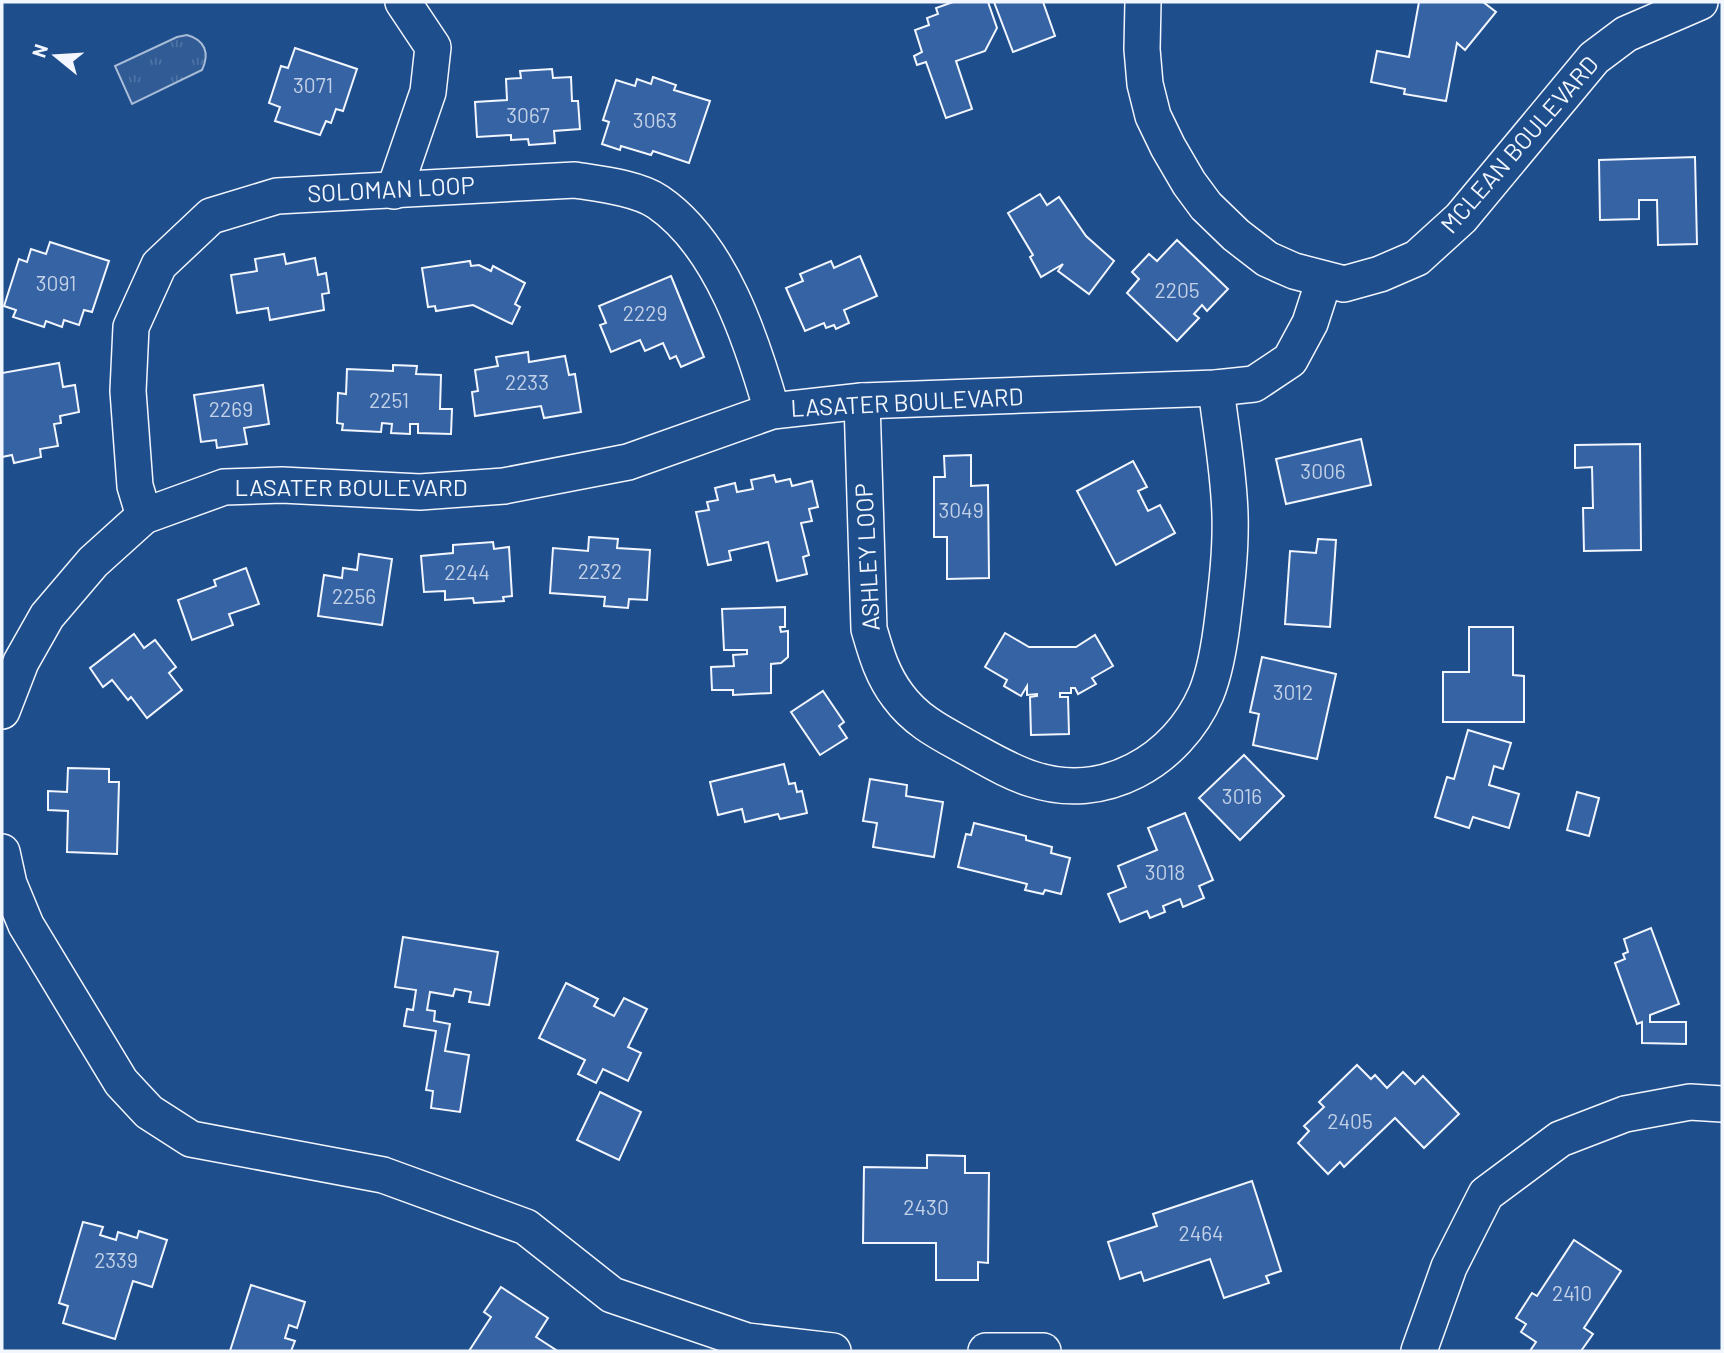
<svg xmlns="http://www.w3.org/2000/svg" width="1724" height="1353" viewBox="0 0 1724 1353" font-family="Barlow,sans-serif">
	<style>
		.park { fill: url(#park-tufts); stroke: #a8bbd7; stroke-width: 2 }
		.building { fill: #3563a3; stroke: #f2f6ff; stroke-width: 2 }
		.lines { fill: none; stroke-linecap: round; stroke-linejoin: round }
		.minor-casing { stroke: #f2f6ff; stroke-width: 38 }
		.minor { stroke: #1f4e8c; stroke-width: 35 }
		.labels { text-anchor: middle; stroke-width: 5; stroke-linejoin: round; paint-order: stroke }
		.number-label { font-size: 21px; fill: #c3d1e8 }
		.street-label { font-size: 24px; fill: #f2f6ff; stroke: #1f4e8c }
	</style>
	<defs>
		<pattern id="park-tufts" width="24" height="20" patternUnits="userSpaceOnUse" patternTransform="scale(1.75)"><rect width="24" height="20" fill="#305b95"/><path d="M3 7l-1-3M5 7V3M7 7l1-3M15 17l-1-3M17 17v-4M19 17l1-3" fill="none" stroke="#4e73a5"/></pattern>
	</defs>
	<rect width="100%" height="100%" fill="#1f4e8c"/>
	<path class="park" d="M187,35C205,40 210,53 202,70L132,104L115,66L177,37Z"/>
	<g class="building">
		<polygon points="953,2 988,2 997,28 985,51 956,61 972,109 946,118 926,62 917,65 914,56 922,52 915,30 929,25 927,18 938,14 936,8"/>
		<polygon points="994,2 1043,2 1055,36 1013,52"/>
		<polygon points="1419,2 1483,2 1496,12 1465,50 1457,43 1446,101 1404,94 1405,89 1371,82 1377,51 1409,57"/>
		<polygon points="295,48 357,69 343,111 336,109 331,123 326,121 320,135 275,121 280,107 269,103 281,66 288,68"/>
		<polygon points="552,69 553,78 571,77 572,101 578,101 580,129 554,131 555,143 529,145 528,139 511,140 511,135 477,137 475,102 507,100 506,79 521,78 520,71"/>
		<polygon points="653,77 676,85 674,90 710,101 689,163 653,151 651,155 621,146 620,150 602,144 609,122 603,120 616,80 635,86 637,79 651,84"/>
		<polygon points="1695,157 1697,244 1658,245 1657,200 1639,200 1639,219 1600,220 1599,160"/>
		<polygon points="1040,194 1047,205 1059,197 1086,236 1114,261 1089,294 1058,271 1063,264 1041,277 1030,257 1033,255 1008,213"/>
		<polygon points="1177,240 1228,289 1207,311 1202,305 1194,314 1199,318 1177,341 1127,293 1139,279 1132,272 1149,254 1157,261"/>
		<polygon points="50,242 109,261 92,312 84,310 79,325 64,320 62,327 46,321 44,327 13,317 16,310 4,306 19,259 27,262 31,249 46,254"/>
		<polygon points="284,254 286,264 315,258 318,275 326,273 329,293 322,294 324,310 270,320 268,308 237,313 231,275 257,271 255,259"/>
		<polygon points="860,256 877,296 844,310 849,323 836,329 834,325 826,328 824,323 805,331 786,288 803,281 800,274 831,261 834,268"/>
		<polygon points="470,261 471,266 479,265 491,271 493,266 525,283 515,304 520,307 512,324 473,305 436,311 435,306 428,307 422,268"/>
		<polygon points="671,276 704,357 681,367 676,356 670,359 663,343 645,351 640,340 611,352 600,325 606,323 599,306"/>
		<polygon points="528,352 529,362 565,356 569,375 575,374 581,412 544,418 541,406 475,416 472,392 478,391 475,370 498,366 496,357"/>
		<polygon points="59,363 63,387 75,385 79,412 60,416 61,423 54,424 58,446 40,449 41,457 14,463 12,455 2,457 2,373"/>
		<polygon points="393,365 417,366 416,374 441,375 440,409 452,409 451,434 418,433 418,424 410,424 410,434 391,433 392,424 382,423 381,432 342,430 343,424 337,423 338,393 346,394 347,369 393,371"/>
		<polygon points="263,385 269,424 244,428 247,444 217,448 216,440 201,442 194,395"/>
		<polygon points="1361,439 1371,485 1286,504 1276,459"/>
		<polygon points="1640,444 1641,550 1584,551 1583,508 1593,508 1592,467 1575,468 1575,445"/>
		<polygon points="971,455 971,486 988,485 989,578 947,579 947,537 934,537 934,477 945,477 944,456"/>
		<polygon points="1133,461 1147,487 1138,491 1148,511 1160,505 1175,533 1116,565 1077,491"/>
		<polygon points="774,475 776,482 790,479 792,486 812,481 818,507 809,509 812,521 801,523 809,555 803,557 807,574 777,581 768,542 729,551 731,560 708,565 696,512 709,510 707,502 718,500 715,488 735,483 737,492 753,489 751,480"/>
		<polygon points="589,537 618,539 617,548 650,550 647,600 629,599 628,608 604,606 605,597 550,593 553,548 588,551"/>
		<polygon points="1318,539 1336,540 1330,627 1285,624 1290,551 1316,553"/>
		<polygon points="493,542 494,549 509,547 512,596 503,597 504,601 474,603 473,598 445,600 445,591 424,592 421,556 453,553 453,545"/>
		<polygon points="359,554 392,559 382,625 318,616 324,575 342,578 343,568 357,570"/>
		<polygon points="246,568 259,604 229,614 233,625 192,640 178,600 216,586 214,580"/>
		<polygon points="785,607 785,627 780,627 781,632 788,631 788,657 781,663 771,664 771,693 733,695 733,690 712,690 711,667 734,666 733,655 747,654 747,650 724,650 722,609"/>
		<polygon points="1469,627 1513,627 1513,675 1524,676 1524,722 1443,722 1443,672 1469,672"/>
		<polygon points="1005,633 1029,647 1076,647 1095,635 1113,666 1092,678 1096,684 1078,694 1075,688 1071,688 1071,693 1060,693 1060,697 1068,697 1069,734 1031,735 1030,697 1037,696 1037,694 1027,695 1027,686 1021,696 1004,686 1007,680 985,667"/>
		<polygon points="134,634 144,648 155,640 176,667 169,673 182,690 147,718 131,697 128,700 112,680 103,687 90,668"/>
		<polygon points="1262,657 1336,674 1317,759 1253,745 1259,714 1250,712"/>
		<polygon points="823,691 844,722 839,726 847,738 820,755 791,712"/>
		<polygon points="1468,730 1511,743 1503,769 1494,766 1489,785 1519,794 1509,828 1473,817 1469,828 1435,817 1447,777 1454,779"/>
		<polygon points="1244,755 1284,796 1240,840 1199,798"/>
		<polygon points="784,764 789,784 795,783 797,792 802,791 807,813 780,819 778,814 745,822 742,809 718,815 710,782"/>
		<polygon points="68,768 109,769 109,782 119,782 117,854 67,852 68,811 48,810 48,791 67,792"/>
		<polygon points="870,779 907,785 906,796 943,802 934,857 873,847 877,823 863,821"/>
		<polygon points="1577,792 1599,798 1589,836 1567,830"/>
		<polygon points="1185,813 1213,880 1199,886 1204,898 1183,907 1180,899 1163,906 1165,912 1150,918 1147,911 1120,922 1108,894 1126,887 1118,866 1157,850 1148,828"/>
		<polygon points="974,823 1026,836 1026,840 1052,847 1051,853 1070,858 1061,894 1045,890 1043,894 1025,890 1027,884 958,867 966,834 971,835"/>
		<polygon points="1651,928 1679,1004 1650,1015 1650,1022 1686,1022 1686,1044 1642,1043 1642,1022 1637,1024 1615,963 1625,959 1623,954 1628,952 1624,939"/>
		<polygon points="403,937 498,952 489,1005 469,1002 471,992 455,989 453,996 430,992 427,1010 435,1011 434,1021 450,1024 445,1051 469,1055 460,1112 431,1108 433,1091 426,1090 436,1031 404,1026 407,1009 413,1010 416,990 395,987"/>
		<polygon points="566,983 598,999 594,1006 614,1016 624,998 647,1009 628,1047 641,1053 628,1081 603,1069 596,1083 578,1074 585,1060 539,1038"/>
		<polygon points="1357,1065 1371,1079 1375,1075 1387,1088 1403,1072 1415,1084 1423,1076 1459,1114 1424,1148 1395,1118 1344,1167 1340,1162 1328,1174 1298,1143 1309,1131 1304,1126 1324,1107 1319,1102"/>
		<polygon points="600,1092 641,1112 619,1160 577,1140"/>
		<polygon points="927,1155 965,1156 965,1173 989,1173 988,1263 978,1262 978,1280 936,1280 936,1243 863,1243 864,1167 927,1168"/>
		<polygon points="1252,1181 1281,1271 1266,1276 1269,1283 1224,1298 1210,1259 1144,1281 1141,1272 1120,1279 1108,1242 1157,1226 1153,1214"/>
		<polygon points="83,1222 103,1227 100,1235 116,1240 118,1232 137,1238 139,1231 167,1240 152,1287 133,1281 115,1339 63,1323 68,1306 59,1303"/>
		<polygon points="1574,1240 1621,1271 1584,1328 1593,1334 1581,1351 1530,1351 1536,1342 1521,1332 1526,1324 1516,1318 1532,1293 1537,1296"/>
		<polygon points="251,1285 305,1302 297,1328 289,1325 285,1338 295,1341 291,1351 230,1351"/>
		<polygon points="501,1287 548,1318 536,1337 556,1350 555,1351 469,1351 491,1317 484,1312"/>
	</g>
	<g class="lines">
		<defs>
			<g id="minor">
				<polyline points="1143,2 1142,49 1145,84 1153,116 1168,147 1189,183 1206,206 1236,235 1267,259 1294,271 1344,284 1380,274 1417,258 1461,218 1594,58 1626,34 1700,2"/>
				<polyline points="394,191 428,92 433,47 403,2"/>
				<path d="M862,401L869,629C876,653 882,675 898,696C917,722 943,734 970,749C990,760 1010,772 1032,779C1104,803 1177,761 1206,694C1216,670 1220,642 1223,616C1227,583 1231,549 1230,515C1229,473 1221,430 1216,388"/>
				<path d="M144,516L135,486L128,391L131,327L159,265L211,216L277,196L575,180C600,184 637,188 658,202C721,245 752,341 772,411"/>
				<polyline points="2,711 21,662 47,616 93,562 144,516 224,487 282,485 420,492 504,486 628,462 772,411 862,401 1216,388 1254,384 1290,360 1310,323 1324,280"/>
				<polyline points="2,852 9,884 26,925 121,1082 149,1112 191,1139 383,1175 526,1227 612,1295 747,1341 833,1351"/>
				<polyline points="986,1351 1043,1351"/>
				<polyline points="1419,1351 1449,1267 1486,1194 1560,1139 1625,1114 1690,1102 1722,1104"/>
			</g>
		</defs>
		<use href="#minor" class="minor-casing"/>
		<use href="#minor" class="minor"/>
	</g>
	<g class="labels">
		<g class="number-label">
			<text x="313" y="93">3071</text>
			<text x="528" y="123">3067</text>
			<text x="655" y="128">3063</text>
			<text x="56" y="291">3091</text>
			<text x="1177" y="298">2205</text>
			<text x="645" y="321">2229</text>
			<text x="527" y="390">2233</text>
			<text x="389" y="408">2251</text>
			<text x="231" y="417">2269</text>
			<text x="1323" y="479">3006</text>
			<text x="961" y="518">3049</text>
			<text x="600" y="579">2232</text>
			<text x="467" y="580">2244</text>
			<text x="354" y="604">2256</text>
			<text x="1293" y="700">3012</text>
			<text x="1242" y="804">3016</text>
			<text x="1165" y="880">3018</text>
			<text x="1350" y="1129">2405</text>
			<text x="926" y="1215">2430</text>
			<text x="1201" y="1241">2464</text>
			<text x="116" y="1268">2339</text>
			<text x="1572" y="1301">2410</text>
		</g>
		<g class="street-label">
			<text transform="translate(1520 145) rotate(-49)" y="8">MCLEAN BOULEVARD</text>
			<text transform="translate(391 190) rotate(-3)" y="8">SOLOMAN LOOP</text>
			<text transform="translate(907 403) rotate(-3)" y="8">LASATER BOULEVARD</text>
			<text x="351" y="496">LASATER BOULEVARD</text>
			<text transform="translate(868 557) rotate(-93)" y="8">ASHLEY LOOP</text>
		</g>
	</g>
	<rect width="1724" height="1353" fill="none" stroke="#f2f6ff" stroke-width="7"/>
	<g transform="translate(56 56) rotate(288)" stroke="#1f4e8c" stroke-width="5" paint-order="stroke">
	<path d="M0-5L12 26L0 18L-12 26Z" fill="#f2f6ff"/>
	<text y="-10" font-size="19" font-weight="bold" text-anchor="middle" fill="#f2f6ff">N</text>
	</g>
</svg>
